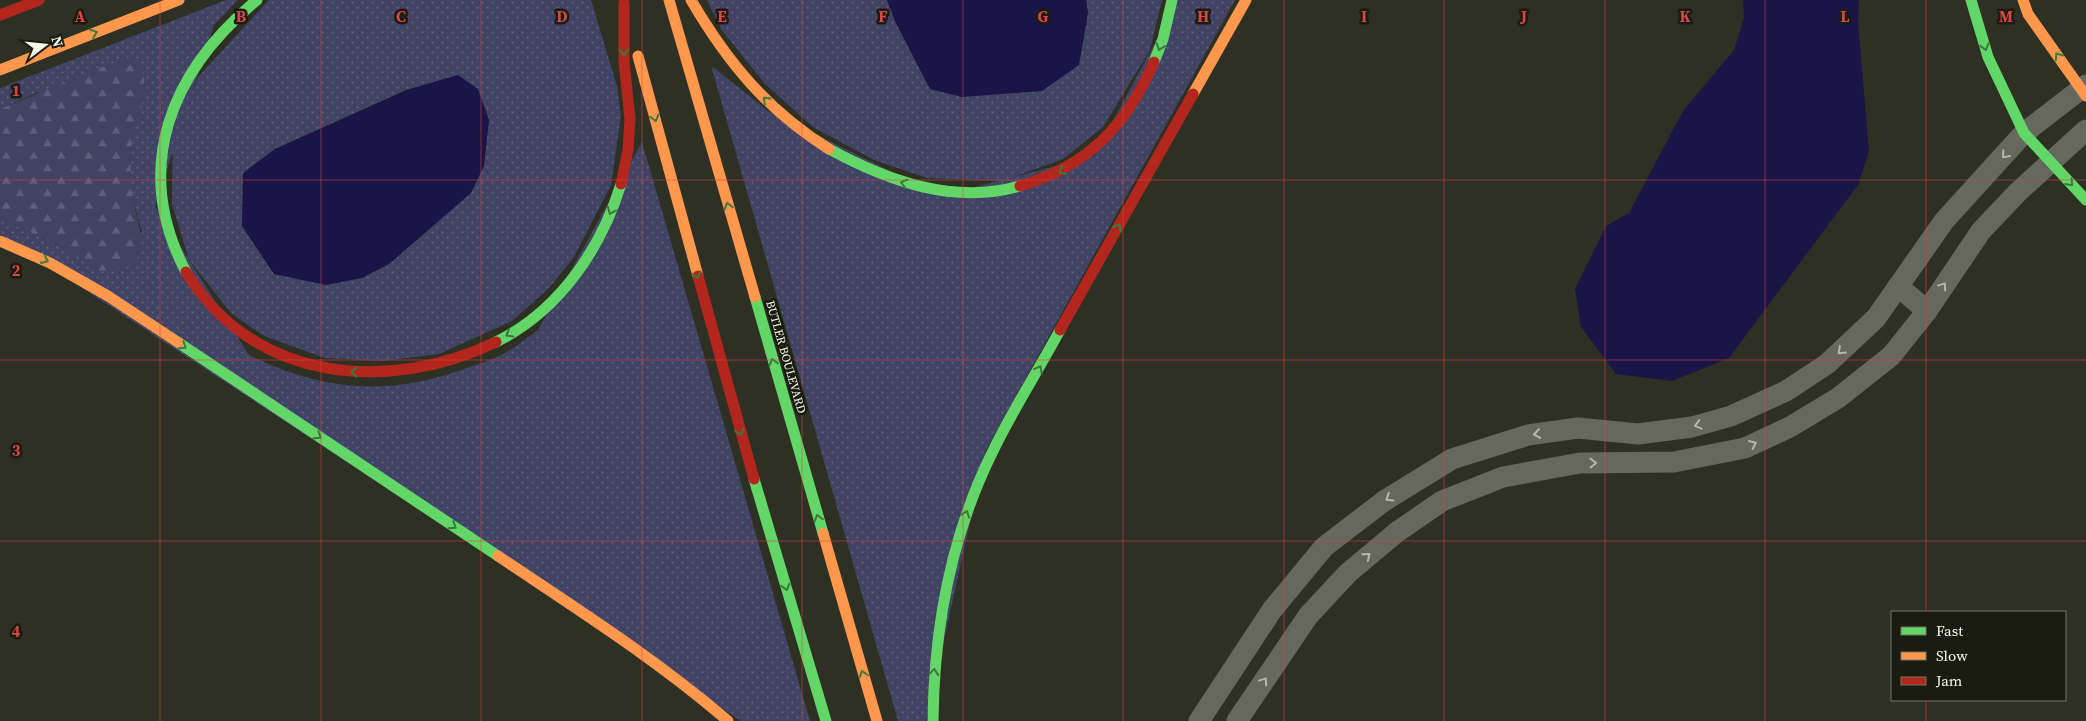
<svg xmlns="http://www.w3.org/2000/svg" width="2086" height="721" viewBox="0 0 2086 721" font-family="'Source Serif 4',serif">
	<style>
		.grass { fill: url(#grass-dots); fill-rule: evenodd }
		.forest { fill: url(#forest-firs) }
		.water { fill: #1a1546 }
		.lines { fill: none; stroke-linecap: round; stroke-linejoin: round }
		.street { stroke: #66685e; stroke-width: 21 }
		.fast { stroke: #63d668; stroke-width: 11 }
		.slow { stroke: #ff974d; stroke-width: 11 }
		.jam { stroke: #b3261e; stroke-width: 11 }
		.oneway { stroke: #3e793c }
		.oneway2 { stroke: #b4b7aa }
		.grid { fill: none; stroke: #da4745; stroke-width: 1; stroke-opacity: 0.55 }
		.labels { text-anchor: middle; stroke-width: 5; stroke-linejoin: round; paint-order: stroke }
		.street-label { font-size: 12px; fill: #f3f7e8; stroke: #1a1c11 }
		.grid-label { font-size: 16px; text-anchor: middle; font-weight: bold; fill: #da4745; stroke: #1a1c11; stroke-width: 5; stroke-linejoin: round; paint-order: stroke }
	</style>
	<defs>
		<pattern id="grass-dots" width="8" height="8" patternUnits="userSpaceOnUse" patternTransform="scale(1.25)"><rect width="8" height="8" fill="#404364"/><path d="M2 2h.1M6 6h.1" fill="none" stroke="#5c5f7a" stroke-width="1.8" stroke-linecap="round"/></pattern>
		<pattern id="forest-firs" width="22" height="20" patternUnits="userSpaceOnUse" patternTransform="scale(1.25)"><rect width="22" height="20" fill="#404364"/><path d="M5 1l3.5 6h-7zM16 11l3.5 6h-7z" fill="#5c5f7a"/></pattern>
	</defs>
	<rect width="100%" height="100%" fill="#2e3023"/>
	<g class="grass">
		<path d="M226,0H238L214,25L155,206L249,355C319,389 383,397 458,371C476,365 494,360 510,350C520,344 529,336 538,330L642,142L810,721H741L0,234V217L63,248L87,261L100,271L142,232C136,213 130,191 130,171C130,141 139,112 145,82L36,93L0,109V88Z"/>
		<path d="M269,0H591L617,86L621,116L611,185L574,257L549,288L512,321L439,354L383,361L325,358L264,336L231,313L189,260L172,204L173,134L199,76ZM458,75L424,233L389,264L275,149L406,90Z"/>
		<polygon points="707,0 887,0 895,21 930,89 1088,13 1086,0 1162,0 1150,50 1103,127 1063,159 1003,181 927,178 874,160 813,127 765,84 721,29"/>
		<polygon points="1178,0 1235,0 986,450 926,721 898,721 712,69 713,67 768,111 941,196 1094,156"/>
	</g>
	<path class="forest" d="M130,58C133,61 139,65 141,69C152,89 133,128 131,152C130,171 131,190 135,209C140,232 145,238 136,262L123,268L100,271L87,261L63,248L0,217V109L107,65Z"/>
	<g class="water">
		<polygon points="887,0 1086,0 1088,13 1079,65 1042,91 962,97 930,89 895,21"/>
		<polygon points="1743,0 1859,0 1858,23 1869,151 1858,185 1729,358 1672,381 1616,374 1581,327 1575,289 1606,226 1629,213 1683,111 1734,50 1744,18"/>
		<polygon points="458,75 478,89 489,120 484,166 471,193 389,264 362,278 326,285 274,274 242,226 243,173 275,149 407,90"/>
	</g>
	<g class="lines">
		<g class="street">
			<polyline points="1898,286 1927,311"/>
			<polyline points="1199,721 1272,610 1324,547 1384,501 1452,459 1528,435 1578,428 1638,434 1692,427 1731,416 1786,391 1827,364 1876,318 1944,221 2024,133 2086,85"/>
			<polyline points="1237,721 1308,616 1348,573 1397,532 1442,501 1503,477 1580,463 1674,462 1745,448 1790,427 1838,398 1891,356 1927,311 1981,231 2018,192 2086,130"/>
		</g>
		<g class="fast">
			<polyline points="1971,0 1988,57 2024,133 2086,200"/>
			<polyline points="1154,62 1163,39 1172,0"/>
			<path d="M829,149C888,181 954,205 1020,186"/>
			<path d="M186,272C131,167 171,71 257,0"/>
			<polyline points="755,297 823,533"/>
			<path d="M496,342C559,311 601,249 621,184"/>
			<polyline points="179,343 498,556"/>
			<polyline points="754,479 826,721"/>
			<path d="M933,721C934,627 950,538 992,453C1012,411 1038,371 1060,330"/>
		</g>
		<g class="slow">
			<polyline points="669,0 755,297"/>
			<path d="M691,0C728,63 767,110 829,149"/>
			<polyline points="2023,0 2028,14 2086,96"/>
			<polyline points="638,56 698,276"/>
			<polyline points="0,70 179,0"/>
			<polyline points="1193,94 1246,0"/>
			<polyline points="0,241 50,263 108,296 179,343"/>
			<polyline points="823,533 877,721"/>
			<path d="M498,556C577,609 656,659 728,721"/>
		</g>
		<g class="jam">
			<polyline points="0,15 39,0"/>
			<polyline points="621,184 628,150 630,119 624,62 624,3"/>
			<path d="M1020,186C1088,166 1126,126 1154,62"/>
			<path d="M186,272C253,382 388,394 496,342"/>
			<polyline points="698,276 754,479"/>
			<polyline points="1060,330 1193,94"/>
		</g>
	</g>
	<defs><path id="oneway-chevron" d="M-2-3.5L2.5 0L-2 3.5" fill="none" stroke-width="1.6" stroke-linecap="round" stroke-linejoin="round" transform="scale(1.25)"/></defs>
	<g class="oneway">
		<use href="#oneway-chevron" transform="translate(94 33) rotate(-21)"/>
		<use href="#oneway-chevron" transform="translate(1160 47) rotate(109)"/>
		<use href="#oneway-chevron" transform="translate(1985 47) rotate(73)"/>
		<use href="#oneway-chevron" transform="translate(624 52) rotate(89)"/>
		<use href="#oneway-chevron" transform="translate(2058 56) rotate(-125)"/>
		<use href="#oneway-chevron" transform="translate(766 100) rotate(-137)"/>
		<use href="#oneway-chevron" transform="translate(655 118) rotate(75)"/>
		<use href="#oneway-chevron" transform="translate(1062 171) rotate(152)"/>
		<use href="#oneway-chevron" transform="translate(904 183) rotate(-163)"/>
		<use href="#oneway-chevron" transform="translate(2070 183) rotate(48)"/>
		<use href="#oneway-chevron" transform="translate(728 206) rotate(-106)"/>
		<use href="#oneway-chevron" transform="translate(611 211) rotate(112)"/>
		<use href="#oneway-chevron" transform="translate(1118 227) rotate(-61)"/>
		<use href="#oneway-chevron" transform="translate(45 260) rotate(25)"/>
		<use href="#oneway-chevron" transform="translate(697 275) rotate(75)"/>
		<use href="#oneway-chevron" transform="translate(509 334) rotate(150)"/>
		<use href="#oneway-chevron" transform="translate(183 346) rotate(34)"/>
		<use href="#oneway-chevron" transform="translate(773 362) rotate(-106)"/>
		<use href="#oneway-chevron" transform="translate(1039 369) rotate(-61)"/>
		<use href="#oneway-chevron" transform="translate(354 372) rotate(-177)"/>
		<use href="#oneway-chevron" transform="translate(740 432) rotate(73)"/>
		<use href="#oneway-chevron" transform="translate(318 436) rotate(34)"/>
		<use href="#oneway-chevron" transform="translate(966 514) rotate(-70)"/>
		<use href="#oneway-chevron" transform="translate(818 518) rotate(-106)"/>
		<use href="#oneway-chevron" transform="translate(453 526) rotate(34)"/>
		<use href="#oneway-chevron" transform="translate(786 587) rotate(73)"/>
		<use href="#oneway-chevron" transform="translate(934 672) rotate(-85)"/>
		<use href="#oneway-chevron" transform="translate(863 674) rotate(-106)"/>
	</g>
	<g class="oneway2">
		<use href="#oneway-chevron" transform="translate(2005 155) rotate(131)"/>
		<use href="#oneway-chevron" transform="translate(1943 286) rotate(-56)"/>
		<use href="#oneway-chevron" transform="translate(1841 351) rotate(137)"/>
		<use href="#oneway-chevron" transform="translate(1698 425) rotate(165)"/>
		<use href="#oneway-chevron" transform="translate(1537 434) rotate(172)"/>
		<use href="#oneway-chevron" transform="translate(1753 444) rotate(-25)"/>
		<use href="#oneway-chevron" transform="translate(1593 463) rotate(-1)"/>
		<use href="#oneway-chevron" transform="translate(1389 498) rotate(148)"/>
		<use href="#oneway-chevron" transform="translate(1367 556) rotate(-40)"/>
		<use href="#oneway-chevron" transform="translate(1264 681) rotate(-56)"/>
	</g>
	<path class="grid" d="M160,0V721M321,0V721M481,0V721M642,0V721M802,0V721M963,0V721M1123,0V721M1284,0V721M1444,0V721M1605,0V721M1765,0V721M1926,0V612M0,180H2086M0,360H2086M0,541H2086M1926,700V721"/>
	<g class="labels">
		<g class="street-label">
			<text transform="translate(786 357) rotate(74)" y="4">BUTLER BOULEVARD</text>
		</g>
	</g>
	<g class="grid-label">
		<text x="80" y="22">A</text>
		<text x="241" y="22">B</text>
		<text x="401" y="22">C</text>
		<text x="562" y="22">D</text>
		<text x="722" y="22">E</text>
		<text x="883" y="22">F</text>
		<text x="1043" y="22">G</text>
		<text x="1203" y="22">H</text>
		<text x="1364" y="22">I</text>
		<text x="1524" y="22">J</text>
		<text x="1685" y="22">K</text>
		<text x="1845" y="22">L</text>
		<text x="2006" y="22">M</text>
		<text x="16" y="96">1</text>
		<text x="16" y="276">2</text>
		<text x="16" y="456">3</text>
		<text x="16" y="637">4</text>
	</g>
	<rect x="1891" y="611" width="175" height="90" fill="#1a1c11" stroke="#717467"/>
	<rect x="1901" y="627" width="25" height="8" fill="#63d668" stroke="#717467"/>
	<text x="1936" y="636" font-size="15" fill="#f3f7e8">Fast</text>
	<rect x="1901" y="652" width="25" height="8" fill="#ff974d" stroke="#717467"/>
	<text x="1936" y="661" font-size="15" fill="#f3f7e8">Slow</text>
	<rect x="1901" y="677" width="25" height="8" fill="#b3261e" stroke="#717467"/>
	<text x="1936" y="686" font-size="15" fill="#f3f7e8">Jam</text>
	<g transform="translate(45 45) rotate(74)" stroke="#1a1c11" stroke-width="4" paint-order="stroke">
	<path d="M0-4L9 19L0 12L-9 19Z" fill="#f3f7e8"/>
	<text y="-8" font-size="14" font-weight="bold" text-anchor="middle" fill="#f3f7e8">N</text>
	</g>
</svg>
